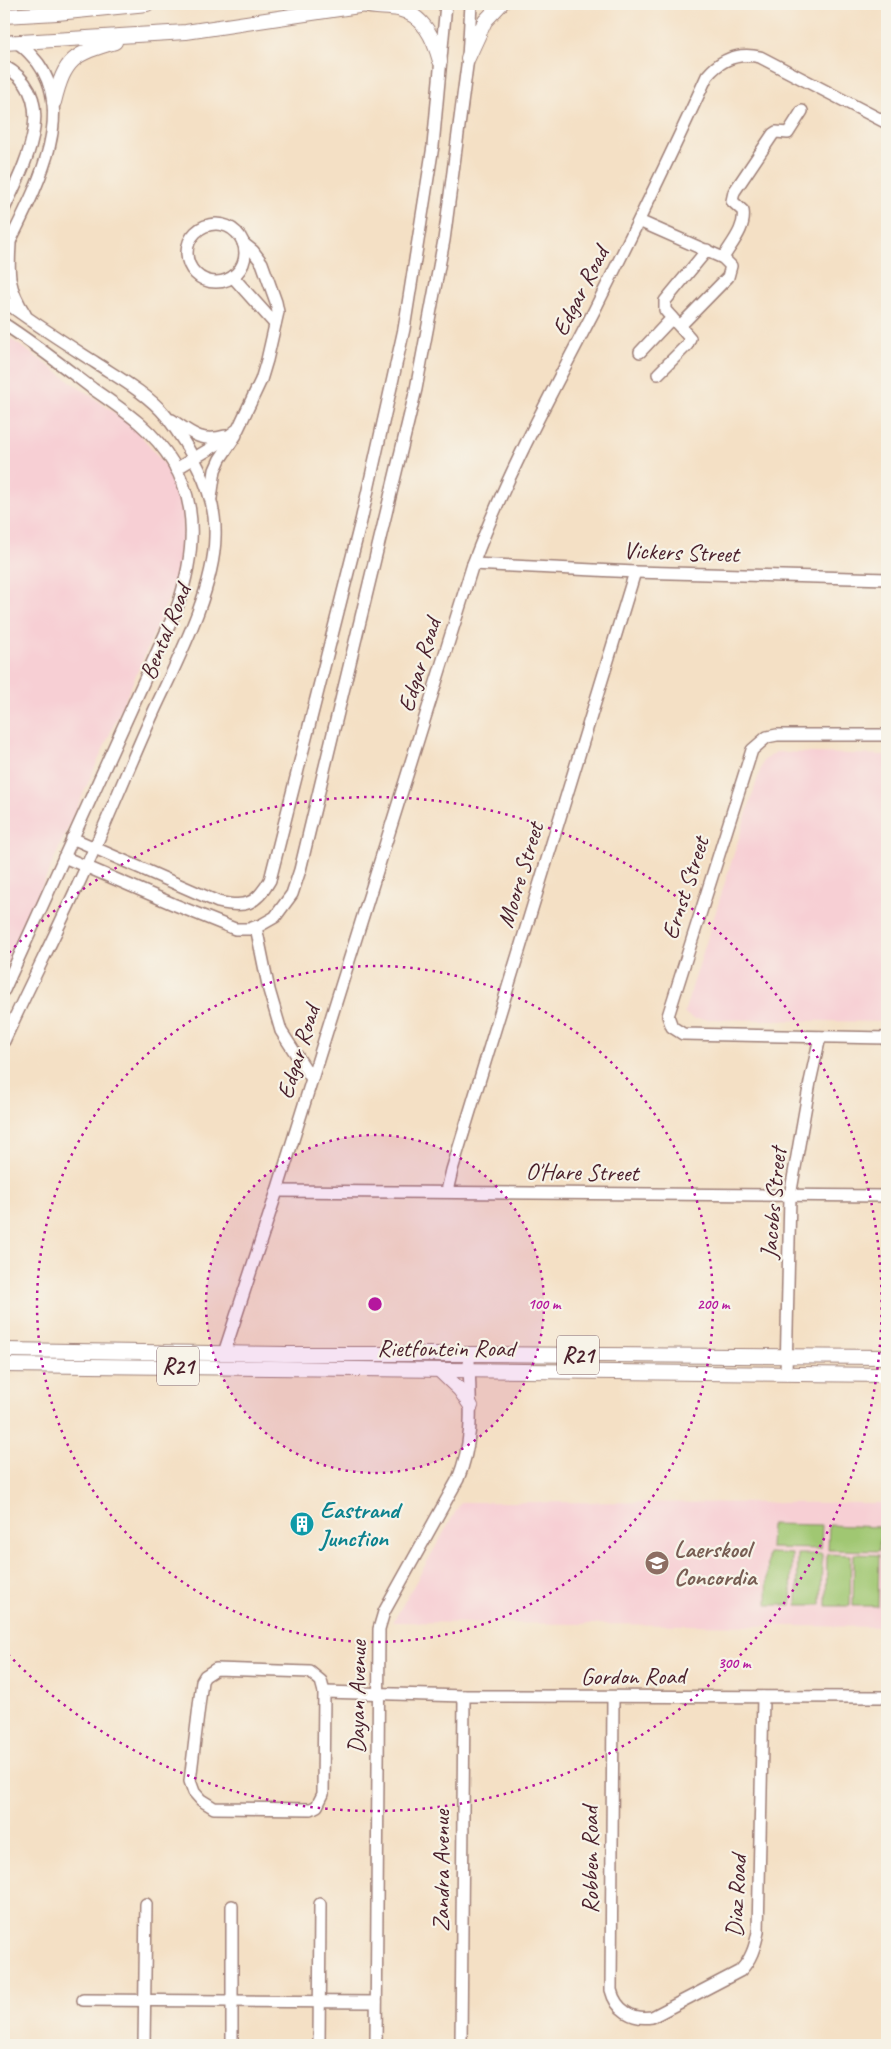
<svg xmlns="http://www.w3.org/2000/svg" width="891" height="2049" viewBox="0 0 891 2049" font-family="Caveat,sans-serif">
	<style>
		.built { fill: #f7cfd4 }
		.green { fill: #a0c772; stroke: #75734e }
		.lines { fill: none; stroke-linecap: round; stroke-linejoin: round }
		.minor-casing { stroke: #9f8078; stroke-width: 14 }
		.major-casing { stroke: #9f8078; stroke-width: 16 }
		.minor { stroke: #fff; stroke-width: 11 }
		.major { stroke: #fff; stroke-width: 14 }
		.ring { fill: none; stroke: #b5179e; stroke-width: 2.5; stroke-dasharray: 2.5 5 }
		.labels { text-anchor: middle; stroke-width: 4.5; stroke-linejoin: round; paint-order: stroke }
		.shield { fill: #f7f3e8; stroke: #7e5f64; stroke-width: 1 }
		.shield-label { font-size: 22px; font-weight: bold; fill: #4a1f2b }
		.street-label { font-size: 24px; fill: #4a1f2b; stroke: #f7f3e8 }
		.culture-label { font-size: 24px; font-weight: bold; fill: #0d838f; stroke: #f7f3e8; text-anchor: start }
		.education-label { font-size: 24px; font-weight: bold; fill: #785e54; stroke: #f7f3e8; text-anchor: start }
		.centre { fill: #b5179e; stroke: #f7f3e8; stroke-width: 2.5 }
		.ring-label { font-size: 15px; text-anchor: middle; font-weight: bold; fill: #b5179e; stroke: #f7f3e8; stroke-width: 4.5; stroke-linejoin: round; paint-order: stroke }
	</style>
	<rect width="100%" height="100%" fill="#f7f3e8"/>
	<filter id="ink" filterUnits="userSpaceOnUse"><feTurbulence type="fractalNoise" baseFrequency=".02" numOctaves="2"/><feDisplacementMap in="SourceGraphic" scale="10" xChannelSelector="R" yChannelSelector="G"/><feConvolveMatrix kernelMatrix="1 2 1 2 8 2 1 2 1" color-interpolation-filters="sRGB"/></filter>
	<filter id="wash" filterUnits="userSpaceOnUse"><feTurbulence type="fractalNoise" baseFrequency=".0096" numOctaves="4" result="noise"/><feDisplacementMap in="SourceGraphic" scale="20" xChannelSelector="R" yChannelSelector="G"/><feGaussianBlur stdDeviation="1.12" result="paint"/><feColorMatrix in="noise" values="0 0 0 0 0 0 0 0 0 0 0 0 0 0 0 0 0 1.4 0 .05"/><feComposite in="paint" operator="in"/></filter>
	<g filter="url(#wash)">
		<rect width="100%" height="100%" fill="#f4e0c5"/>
		<g class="built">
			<polygon points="4,334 132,425 171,472 185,512 181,570 141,664 4,972"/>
			<polygon points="776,752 887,755 887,1022 693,1019 684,1013 763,761"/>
			<polygon points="461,1502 887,1503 887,1627 393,1622"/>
		</g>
		<g class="green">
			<polygon points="771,1524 822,1525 821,1549 770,1548"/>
			<polygon points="829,1525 880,1527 879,1551 828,1550"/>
			<polygon points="768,1553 792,1554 791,1605 767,1605"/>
			<polygon points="798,1554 822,1554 821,1605 797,1605"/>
			<polygon points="827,1554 851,1555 850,1606 826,1606"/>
			<polygon points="854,1554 879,1555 878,1606 853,1606"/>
		</g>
	</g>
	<g filter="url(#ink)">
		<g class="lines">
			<defs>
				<g id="minor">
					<path d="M4,66C62,97 24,166 4,209"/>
					<polyline points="639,221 723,258 731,266 728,277 680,326"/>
					<circle cx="216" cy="253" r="29"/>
					<path d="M10,244C8,274 8,288 25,314"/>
					<path d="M4,254C29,200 79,119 38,63C31,55 23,44 13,41"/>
					<path d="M723,258C731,244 746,228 743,211L732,201L734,192L773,134L776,132L788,133L802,111"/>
					<polyline points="233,277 275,324"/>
					<path d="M4,301C33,323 65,343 96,363C119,378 148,394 166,416C191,449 217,494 215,537C214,591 177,661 154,711C131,762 110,814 87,865C61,924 31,982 4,1041"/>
					<path d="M4,324C35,344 64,367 93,389C109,400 125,411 139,423C199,475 201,537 177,608L4,990"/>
					<polyline points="640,352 672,318"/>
					<polyline points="658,374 687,345 690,338 665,310 665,301 707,250"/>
					<path d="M172,420C191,433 202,443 225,436"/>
					<polyline points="176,469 218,444 238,429 261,380 267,360 278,312 276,302 262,263 253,251 243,243"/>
					<polyline points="211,498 215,470 220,459 236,435"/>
					<polyline points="473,564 635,572 887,579"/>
					<polyline points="887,735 777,735 767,737 752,750 668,1016 672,1027 683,1034 887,1038"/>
					<path d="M72,838L218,902C245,908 256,905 270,880L361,521L404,329L433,146L446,4"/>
					<polyline points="64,857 173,904 235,929 249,929 261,925 275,917 292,894 300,870 416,389 444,240 468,58 471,4"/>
					<polyline points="256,927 269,990 281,1031 312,1079"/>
					<polyline points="277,1191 887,1196"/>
					<polyline points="447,1191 452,1170 635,572"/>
					<path d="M224,1353L277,1191L473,564C506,476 551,394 594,311C633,233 671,155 707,76C721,59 738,52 760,57L887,123"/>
					<polyline points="786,1374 790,1196 810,1082 820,1037"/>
					<polygon points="216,1669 310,1672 321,1681 324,1692 323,1794 317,1806 311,1809 214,1808 201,1800 194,1792 190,1781 202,1681 205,1676"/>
					<polyline points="324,1692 464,1696 887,1697"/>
					<path d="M613,1697L611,1990C616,2010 632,2020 652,2017L740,1971C751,1960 755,1947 758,1932L763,1697"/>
					<polyline points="83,2000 376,2002"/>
					<polyline points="144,2045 146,1904"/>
					<polyline points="232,2045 232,1906"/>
					<polyline points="319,2045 320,1904"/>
					<path d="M376,2045L379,1629L384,1612L458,1479C476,1435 469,1400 469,1354"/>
					<polyline points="461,2045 464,1696"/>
				</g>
				<g id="major">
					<path d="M363,5C375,8 387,7 398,9C424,15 434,39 440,61"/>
					<polyline points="4,16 57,13 147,4"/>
					<polyline points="4,43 186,32 372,4"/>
					<polyline points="468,58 485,21 501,4"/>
					<path d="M54,102C65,58 74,54 115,42"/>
					<polyline points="4,1350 286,1354 469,1354 887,1357"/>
					<polyline points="4,1365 887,1375"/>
					<polyline points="439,1370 460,1390 471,1406"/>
				</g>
			</defs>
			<use href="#minor" class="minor-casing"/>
			<use href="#major" class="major-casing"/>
			<use href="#minor" class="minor"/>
			<use href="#major" class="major"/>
		</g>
	</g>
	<circle cx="375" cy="1304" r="169" fill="#b5179e" fill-opacity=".12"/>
	<g class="ring">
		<circle cx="375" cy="1304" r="169"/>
		<circle cx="375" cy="1304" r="338"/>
		<path d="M4 958A507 507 0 1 1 4 1650"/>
	</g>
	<defs>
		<symbol id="building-disc" viewBox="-11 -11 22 22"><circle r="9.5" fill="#0f9aa8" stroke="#f7f3e8"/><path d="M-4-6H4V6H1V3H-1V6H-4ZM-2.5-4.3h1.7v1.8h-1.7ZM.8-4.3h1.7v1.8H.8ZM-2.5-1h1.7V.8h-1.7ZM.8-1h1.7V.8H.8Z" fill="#fff"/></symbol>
		<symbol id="school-disc" viewBox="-11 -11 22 22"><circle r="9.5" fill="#8d6e63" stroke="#f7f3e8"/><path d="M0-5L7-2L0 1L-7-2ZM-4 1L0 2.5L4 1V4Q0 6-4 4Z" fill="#fff"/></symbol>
	</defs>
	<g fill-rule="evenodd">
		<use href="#building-disc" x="288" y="1510" width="28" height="28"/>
		<use href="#school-disc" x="643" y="1549" width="28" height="28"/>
	</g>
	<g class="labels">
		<g class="shield">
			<rect x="557" y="1335.5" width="42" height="39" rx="4"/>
			<rect x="157" y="1346.5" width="42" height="39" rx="4"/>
		</g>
		<g class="shield-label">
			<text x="578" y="1363">R21</text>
			<text x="178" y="1374">R21</text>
		</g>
		<g class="street-label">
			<text transform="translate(580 291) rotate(-63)" y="8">Edgar Road</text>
			<text transform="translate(681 552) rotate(2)" y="8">Vickers Street</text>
			<text transform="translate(165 632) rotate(-68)" y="8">Bental Road</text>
			<text transform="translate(419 665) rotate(-73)" y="8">Edgar Road</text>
			<text transform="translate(520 875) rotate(-73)" y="8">Moore Street</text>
			<text transform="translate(685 888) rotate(-72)" y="8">Ernst Street</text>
			<text transform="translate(298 1052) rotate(-73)" y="8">Edgar Road</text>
			<text transform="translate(582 1172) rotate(1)" y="8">O'Hare Street</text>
			<text transform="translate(773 1203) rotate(-85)" y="8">Jacobs Street</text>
			<text x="446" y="1356">Rietfontein Road</text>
			<text x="633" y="1684">Gordon Road</text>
			<text transform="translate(357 1697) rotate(-89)" y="8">Dayan Avenue</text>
			<text transform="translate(590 1860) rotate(-90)" y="8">Robben Road</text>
			<text transform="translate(441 1871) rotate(-90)" y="8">Zandra Avenue</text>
			<text transform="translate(736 1896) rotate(-87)" y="8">Diaz Road</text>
		</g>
		<g class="culture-label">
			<text x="320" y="1518">Eastrand<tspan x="320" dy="28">Junction</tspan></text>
		</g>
		<g class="education-label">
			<text x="674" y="1557">Laerskool<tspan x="674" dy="28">Concordia</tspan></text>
		</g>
	</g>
	<circle cx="375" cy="1304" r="8" class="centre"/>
	<g class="ring-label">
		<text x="544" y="1309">100 m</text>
		<text x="713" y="1309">200 m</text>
		<text x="734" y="1668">300 m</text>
	</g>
	<rect width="891" height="2049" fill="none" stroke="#f7f3e8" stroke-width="20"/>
</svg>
